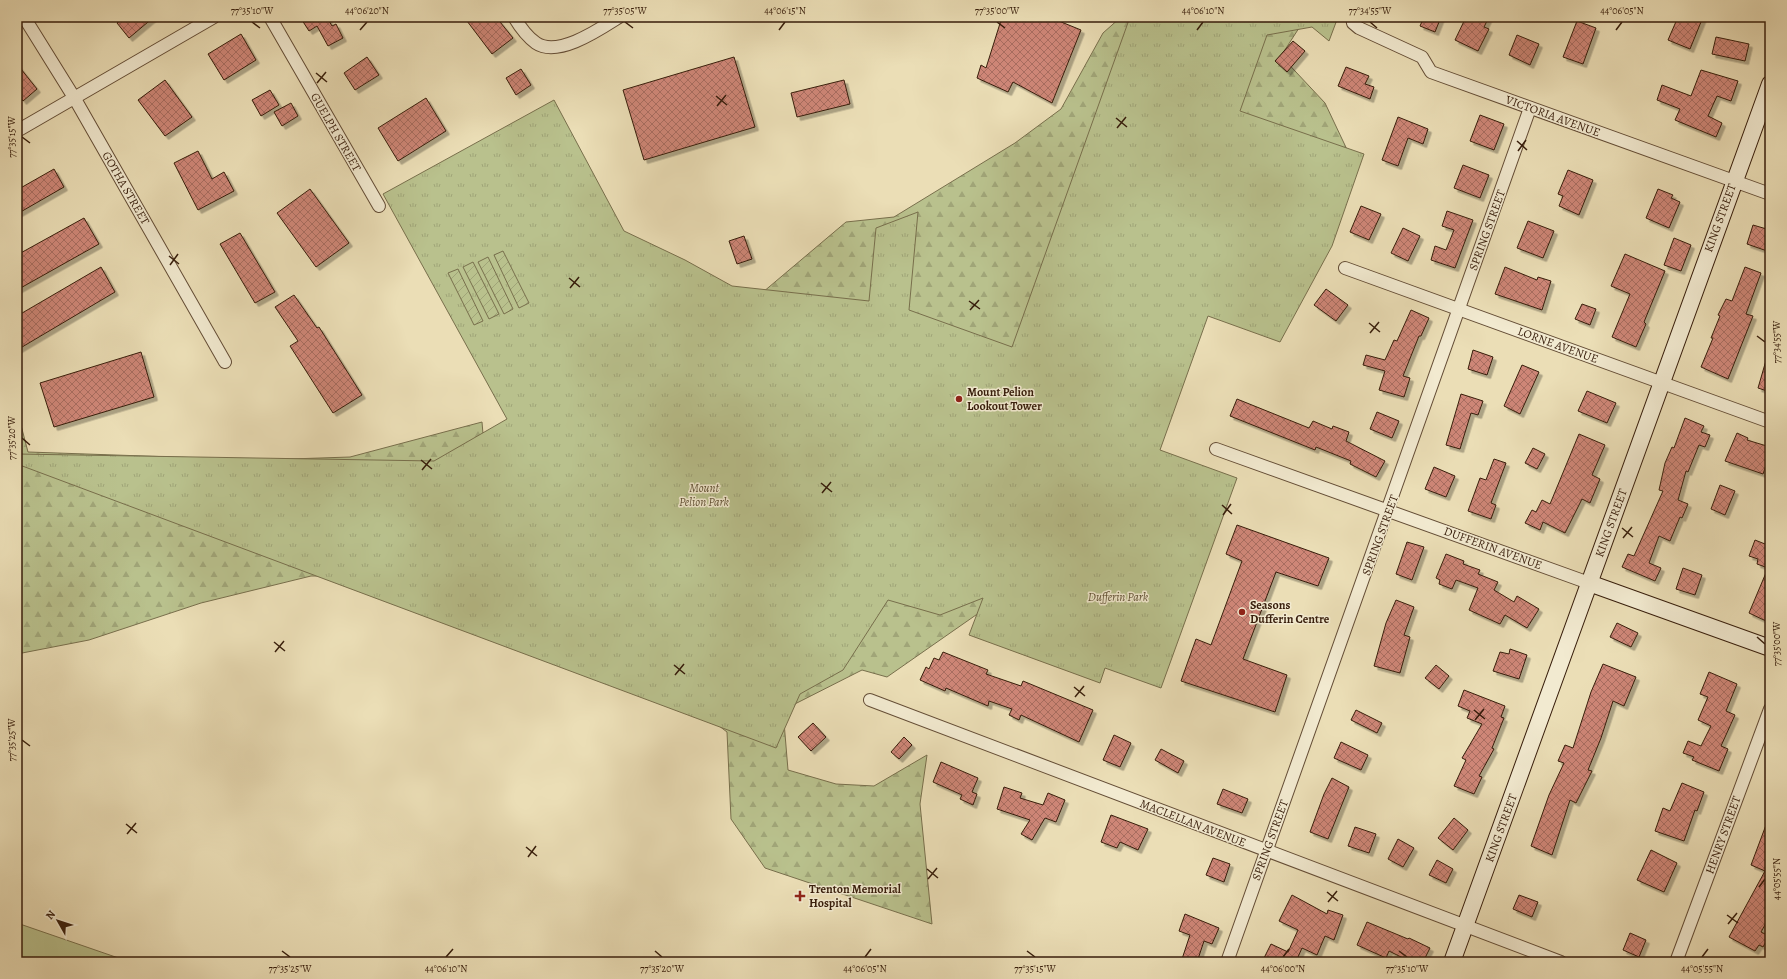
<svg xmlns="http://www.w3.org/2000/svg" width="1787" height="979" viewBox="0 0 1787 979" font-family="Alegreya,serif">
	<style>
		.grass { fill: #b9c18d; stroke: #786f4c }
		.forest { fill: url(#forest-firs); stroke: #786f4c }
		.park { fill: url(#park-tufts); stroke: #786f4c }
		.garden { fill: url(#garden-furrows); stroke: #786f4c }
		.building { fill: url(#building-cross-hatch); stroke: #371d0b; filter: url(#shadow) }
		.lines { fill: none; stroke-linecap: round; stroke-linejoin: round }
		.street-casing { stroke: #644d36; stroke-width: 14 }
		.secondary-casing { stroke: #371d0b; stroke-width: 18 }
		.street { stroke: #f2ead0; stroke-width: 12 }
		.secondary { stroke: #f2ead0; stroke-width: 16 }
		.ticks { fill: none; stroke: #371d0b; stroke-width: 1.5 }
		.poi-dot { fill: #8f2418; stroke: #f2ead0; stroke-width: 1.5 }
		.labels { text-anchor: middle; stroke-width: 3; stroke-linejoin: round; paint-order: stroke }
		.street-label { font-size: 12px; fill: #371d0b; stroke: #f2ead0 }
		.poi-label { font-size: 12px; font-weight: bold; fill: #371d0b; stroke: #f2ead0; text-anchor: start }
		.park-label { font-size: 12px; font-style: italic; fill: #5e4e32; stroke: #f2ead0 }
		.neatline { fill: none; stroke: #371d0b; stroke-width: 1.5 }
		.ticks-label { font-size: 10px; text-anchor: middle; fill: #371d0b }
	</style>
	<defs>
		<pattern id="forest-firs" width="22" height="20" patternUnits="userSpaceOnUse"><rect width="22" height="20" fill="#b9c18d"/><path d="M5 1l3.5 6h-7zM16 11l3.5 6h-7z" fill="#a0a578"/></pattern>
		<pattern id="park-tufts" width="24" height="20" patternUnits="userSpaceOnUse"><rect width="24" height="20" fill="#b9c18d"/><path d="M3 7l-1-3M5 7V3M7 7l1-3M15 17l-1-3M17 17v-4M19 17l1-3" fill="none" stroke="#a0a578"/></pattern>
		<pattern id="garden-furrows" width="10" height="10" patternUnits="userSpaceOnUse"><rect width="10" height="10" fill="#b9c18d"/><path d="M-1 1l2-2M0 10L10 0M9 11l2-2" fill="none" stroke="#a0a578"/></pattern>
		<pattern id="building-cross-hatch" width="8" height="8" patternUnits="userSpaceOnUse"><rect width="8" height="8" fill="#ce8677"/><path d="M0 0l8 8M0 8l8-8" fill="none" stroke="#a86d60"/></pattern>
		<filter id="shadow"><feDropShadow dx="3.5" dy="3.5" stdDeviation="0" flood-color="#0004"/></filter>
	</defs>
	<rect width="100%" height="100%" fill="#ebdeb6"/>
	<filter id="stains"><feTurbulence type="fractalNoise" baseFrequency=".005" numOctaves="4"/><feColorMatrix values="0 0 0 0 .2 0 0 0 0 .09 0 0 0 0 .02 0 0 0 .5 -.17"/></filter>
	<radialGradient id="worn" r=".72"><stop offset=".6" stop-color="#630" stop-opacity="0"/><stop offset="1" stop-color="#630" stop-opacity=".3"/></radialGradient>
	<polygon class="grass" points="17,923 130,962 17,962"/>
	<polygon class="forest" points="1121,17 1268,17 1299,28 1281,56 1325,103 1351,158 1243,151 996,601 887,677 862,670 783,710 788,770 836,784 874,786 927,755 920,804 932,924 765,868 731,819 727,732 584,623 432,576 311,576 201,603 89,640 17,654 17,410 28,452 260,460 350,457 482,422 485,458 724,325 846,222 894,217 1015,143 1061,109 1103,33"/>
	<polygon class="park" points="1130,17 1338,17 1329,41 1312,27 1267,35 1240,111 1364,154 1332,246 1280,342 1208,316 1160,450 1237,478 1161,688 1105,668 1100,683 969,635 983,598 940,615 888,600 843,670 800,694 776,748 17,464 17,454 434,461 507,419 383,194 554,100 624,231 685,260 732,286 869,301 876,228 918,212 909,310 1012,347"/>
	<g class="garden">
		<polygon points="503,251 529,303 519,308 494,255"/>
		<polygon points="488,257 513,309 504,314 478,262"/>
		<polygon points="473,262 499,314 489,319 463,267"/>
		<polygon points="458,269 483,321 474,325 448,273"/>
	</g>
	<g class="building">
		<polygon points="124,17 154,17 129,38 117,23"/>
		<polygon points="300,17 331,17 328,19 332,26 336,24 343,38 328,46 317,26 309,31"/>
		<polygon points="473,17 496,17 513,38 492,54 467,21"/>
		<polygon points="1002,17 1049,17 1081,30 1052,103 1013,82 1008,92 977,78 981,65 986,68"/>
		<polygon points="1424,17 1441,17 1435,32 1420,26"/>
		<polygon points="1466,17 1489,17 1484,27 1489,29 1478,51 1455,40"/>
		<polygon points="1678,17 1703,17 1690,49 1668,40"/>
		<polygon points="1577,21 1596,28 1583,64 1563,57"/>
		<polygon points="241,34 256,60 224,80 208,54"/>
		<polygon points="1517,35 1539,44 1530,65 1509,55"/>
		<polygon points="1716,37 1749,44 1745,61 1712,54"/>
		<polygon points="1293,41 1305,51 1287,72 1275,61"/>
		<polygon points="367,57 379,75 355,90 344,73"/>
		<polygon points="734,57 755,127 644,160 623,90"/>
		<polygon points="17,64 37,89 23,101 17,93"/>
		<polygon points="1346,67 1369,76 1365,84 1374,87 1370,99 1338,86"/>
		<polygon points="521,69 531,85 516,95 506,78"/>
		<polygon points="1701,70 1738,81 1731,101 1717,96 1708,116 1722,123 1716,137 1675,120 1680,109 1657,100 1662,85 1691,96"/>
		<polygon points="165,80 192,117 165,136 138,100"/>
		<polygon points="844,80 850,104 797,117 791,93"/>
		<polygon points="270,90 279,105 261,116 252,100"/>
		<polygon points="426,98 446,131 398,161 378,128"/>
		<polygon points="291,103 298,116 282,126 274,112"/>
		<polygon points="1480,115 1504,124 1494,150 1470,141"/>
		<polygon points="1398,117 1428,129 1423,144 1408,138 1398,166 1382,160"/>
		<polygon points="198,151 212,179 224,172 234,191 198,210 174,163"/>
		<polygon points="1463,165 1489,175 1480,198 1454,188"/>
		<polygon points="54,169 64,187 17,214 17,190"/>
		<polygon points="1568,170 1593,180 1579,215 1559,206 1563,196 1558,194"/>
		<polygon points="310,189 349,243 316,267 277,213"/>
		<polygon points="1658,189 1673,195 1671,198 1680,202 1669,228 1646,218"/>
		<polygon points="1361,206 1381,214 1369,240 1350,232"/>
		<polygon points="1447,211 1473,220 1455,268 1431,260 1435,246 1446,250 1454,230 1442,226"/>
		<polygon points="84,218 99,244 17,290 17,255"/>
		<polygon points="1528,221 1554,231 1543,258 1517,248"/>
		<polygon points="1753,225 1770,230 1770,252 1747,244"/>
		<polygon points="1403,228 1420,236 1408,261 1391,253"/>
		<polygon points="240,233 275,292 255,303 220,244"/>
		<polygon points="744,236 752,259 737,264 729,241"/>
		<polygon points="1674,238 1691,245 1681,271 1664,265"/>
		<polygon points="1625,254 1665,271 1644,322 1646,324 1636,347 1612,337 1630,294 1611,286"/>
		<polygon points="101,267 115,292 17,350 17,316"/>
		<polygon points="1505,267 1537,280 1538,277 1551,281 1542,310 1495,294"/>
		<polygon points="1745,267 1761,273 1746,314 1753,316 1728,379 1701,367 1713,338 1711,338 1720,316 1718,315 1726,299 1732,301"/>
		<polygon points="1326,289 1348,305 1336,321 1314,305"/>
		<polygon points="294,295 317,328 319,327 362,395 333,413 290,346 298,341 275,307"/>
		<polygon points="1582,304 1596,309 1590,325 1575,319"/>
		<polygon points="1411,310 1429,318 1421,336 1419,336 1403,376 1410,378 1404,397 1379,390 1385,371 1363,365 1366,355 1385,360 1394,340 1397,341"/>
		<polygon points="1473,350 1493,357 1487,375 1468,369"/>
		<polygon points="141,352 154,397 54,427 40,383"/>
		<polygon points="1767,357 1770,358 1770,392 1758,388"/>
		<polygon points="1522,365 1539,372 1520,414 1504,406"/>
		<polygon points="1587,391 1616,403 1607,423 1578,411"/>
		<polygon points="1461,394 1483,401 1478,415 1471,413 1460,449 1446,445"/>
		<polygon points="1237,399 1309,428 1313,421 1332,429 1333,426 1349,432 1346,441 1385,461 1376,477 1350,464 1351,461 1316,447 1315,450 1230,416"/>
		<polygon points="1377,412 1399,421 1392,438 1370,429"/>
		<polygon points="1685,418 1704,426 1701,432 1710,435 1705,447 1699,445 1688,472 1686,471 1678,500 1688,504 1682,518 1680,517 1670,541 1659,536 1649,563 1661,568 1655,581 1622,567 1628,554 1634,556 1663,491 1659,490 1665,463 1672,447 1674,448"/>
		<polygon points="1737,433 1748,438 1747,440 1770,447 1770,454 1763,474 1725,461"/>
		<polygon points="1579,434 1605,445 1592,475 1600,479 1590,503 1582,499 1565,533 1543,522 1540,530 1525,523 1532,510 1536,512 1542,500 1550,504"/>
		<polygon points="1533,448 1545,454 1537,469 1525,463"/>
		<polygon points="1494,459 1506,463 1491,503 1496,505 1491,519 1468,511 1480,478 1486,480"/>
		<polygon points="1434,467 1455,476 1446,497 1425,489"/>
		<polygon points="1720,485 1735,491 1725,515 1711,509"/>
		<polygon points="1237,525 1329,558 1318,586 1276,572 1243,659 1287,675 1275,712 1181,681 1196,639 1211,645 1242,561 1226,554"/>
		<polygon points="1755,540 1770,546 1770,612 1766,621 1749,613 1768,568 1757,564 1758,559 1749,556"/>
		<polygon points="1407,542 1424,547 1412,580 1396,574"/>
		<polygon points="1446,554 1464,561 1463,564 1480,570 1478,574 1498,582 1494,590 1514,602 1517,596 1539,609 1527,628 1505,615 1500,624 1469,610 1478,588 1456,580 1452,589 1439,584 1440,580 1436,578"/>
		<polygon points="1683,568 1702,575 1695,595 1676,589"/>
		<polygon points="1396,600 1414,607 1404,635 1410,637 1400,673 1374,666 1386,623"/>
		<polygon points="1617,623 1638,633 1631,647 1610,637"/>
		<polygon points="1510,649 1527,655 1519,679 1493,671 1500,652 1509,654"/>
		<polygon points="943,652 988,670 986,674 1021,686 1023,681 1093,710 1079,742 1021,715 1019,720 1009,715 1012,709 989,701 988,706 946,688 945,691 920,680 926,667 929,669 934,658 939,660"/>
		<polygon points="1603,664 1636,677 1624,706 1613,701 1601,738 1588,770 1592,771 1576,803 1570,800 1552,855 1531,846 1549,795 1564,763 1558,761 1565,745 1573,748 1591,692"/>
		<polygon points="1436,665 1449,676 1439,689 1425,678"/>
		<polygon points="1709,672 1737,684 1726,711 1735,715 1721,746 1728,749 1719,771 1692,760 1694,757 1683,753 1688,741 1701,746 1711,726 1698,720 1708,697 1700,694"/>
		<polygon points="1464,690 1505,706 1501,717 1504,718 1492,748 1494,749 1479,776 1482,777 1474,794 1454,786 1466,760 1462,758 1482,724 1467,718 1470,711 1458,706"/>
		<polygon points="1356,710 1382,723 1377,733 1351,720"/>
		<polygon points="813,723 826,737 811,751 798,737"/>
		<polygon points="1114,735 1131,743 1120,767 1103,760"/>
		<polygon points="904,737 912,745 899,759 891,752"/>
		<polygon points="1341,742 1368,755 1361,770 1334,758"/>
		<polygon points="1161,749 1184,761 1178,773 1155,760"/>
		<polygon points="941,762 978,778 972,792 977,794 973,805 960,799 962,795 933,782"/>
		<polygon points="1332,778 1349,787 1328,839 1310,832 1324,794"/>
		<polygon points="1682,783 1704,792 1697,811 1695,810 1684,841 1655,831 1663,808 1670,811"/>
		<polygon points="1004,787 1022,793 1020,798 1043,805 1048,793 1065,800 1056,822 1045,818 1032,840 1021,834 1030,820 997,809"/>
		<polygon points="1223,789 1248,799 1242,813 1217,804"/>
		<polygon points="1111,815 1148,829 1138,850 1120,842 1117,848 1101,842"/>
		<polygon points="1769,817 1770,916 1761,932 1769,936 1763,947 1759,945 1755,951 1729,937 1765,871 1751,865"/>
		<polygon points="1454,818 1468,830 1453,850 1438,838"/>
		<polygon points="1355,827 1376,834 1369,853 1348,846"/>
		<polygon points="1398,839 1414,848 1403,867 1388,859"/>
		<polygon points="1651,850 1677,863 1664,892 1637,880"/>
		<polygon points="1213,858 1230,864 1224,882 1206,875"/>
		<polygon points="1437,860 1453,869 1446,883 1429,875"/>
		<polygon points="1292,895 1327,914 1328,910 1343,915 1334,940 1325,936 1317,955 1302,948 1298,957 1309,962 1262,962 1271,944 1288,952 1298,930 1279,921"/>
		<polygon points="1519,895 1538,902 1532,917 1513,909"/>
		<polygon points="1185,914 1219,928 1212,944 1204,941 1197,962 1181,962 1190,935 1179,931"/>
		<polygon points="1367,922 1408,939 1409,938 1430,948 1423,962 1411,962 1389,951 1386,958 1357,945"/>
		<polygon points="1630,933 1646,940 1639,957 1623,950"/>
	</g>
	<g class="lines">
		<defs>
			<g id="street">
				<polyline points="24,17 75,99 225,362"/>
				<polyline points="270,17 379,206"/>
				<path d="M514,17C520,27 526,36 536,43C558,58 600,29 619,17"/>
				<polyline points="1352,17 1353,23 1359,28 1422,57 1431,72 1770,194"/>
				<polyline points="17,131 214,17"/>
				<polyline points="1345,268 1770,422"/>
				<polyline points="1216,449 1589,583"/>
				<polyline points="870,700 1561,962"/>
				<polyline points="1227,962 1530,108"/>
				<polyline points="1676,962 1770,709"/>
			</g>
			<g id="secondary">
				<polyline points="1589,583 1770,648"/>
				<polyline points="1452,962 1770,84"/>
			</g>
		</defs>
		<use href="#street" class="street-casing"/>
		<use href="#secondary" class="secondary-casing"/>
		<use href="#street" class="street"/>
		<use href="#secondary" class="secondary"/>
	</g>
	<path class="ticks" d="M252,22L260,28M625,22L633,28M997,22L1005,28M1370,22L1377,28M360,30L367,22M779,30L785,22M1197,30L1203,22M1616,30L1622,22M316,73L327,82M317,83L326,72M716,96L727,105M717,106L726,95M1116,118L1127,127M1117,128L1126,117M22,137L30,143M1517,141L1527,150M1518,151L1526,140M169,256L179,264M170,265L178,254M569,278L580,287M570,288L579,277M969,301L980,309M970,310L979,300M1369,323L1380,332M1370,333L1379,322M1757,336L1765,342M22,438L30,445M421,460L432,469M422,470L431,459M821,483L832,492M822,493L831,482M1222,505L1232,514M1223,515L1231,504M1622,528L1633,537M1623,538L1632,527M1757,637L1765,644M274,642L285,651M275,652L284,641M674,665L685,674M675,675L684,664M1074,687L1085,696M1075,697L1084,686M1474,710L1485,719M1475,720L1484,709M22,740L30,746M126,824L137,833M127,834L136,823M526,847L537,856M528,857L536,846M927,869L938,878M928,879L937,868M1759,887L1765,879M1327,892L1338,901M1328,902L1337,891M1727,915L1738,923M1728,924L1737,913M282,951L290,957M655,951L662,957M1027,951L1035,957M1399,951L1407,957M446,957L453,949M865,957L871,949M1283,957L1289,949M1702,957L1708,949"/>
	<g class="poi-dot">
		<circle cx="959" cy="399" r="4"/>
		<circle cx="1242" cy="612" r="4"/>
		<path d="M798 890h4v4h4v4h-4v4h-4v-4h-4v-4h4z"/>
	</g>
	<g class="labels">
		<g class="street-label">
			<text transform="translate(1553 116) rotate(20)" y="4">VICTORIA AVENUE</text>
			<text transform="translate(336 132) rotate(60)" y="4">GUELPH STREET</text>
			<text transform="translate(126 188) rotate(60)" y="4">GOTHA STREET</text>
			<text transform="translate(1720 218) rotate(-70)" y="4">KING STREET</text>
			<text transform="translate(1487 230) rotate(-70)" y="4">SPRING STREET</text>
			<text transform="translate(1558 345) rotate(20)" y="4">LORNE AVENUE</text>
			<text transform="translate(1611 523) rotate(-70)" y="4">KING STREET</text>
			<text transform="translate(1380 535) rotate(-70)" y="4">SPRING STREET</text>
			<text transform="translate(1493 548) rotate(20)" y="4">DUFFERIN AVENUE</text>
			<text transform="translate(1193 823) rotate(21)" y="4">MACLELLAN AVENUE</text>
			<text transform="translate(1501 828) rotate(-70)" y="4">KING STREET</text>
			<text transform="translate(1723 835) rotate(-70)" y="4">HENRY STREET</text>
			<text transform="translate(1270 840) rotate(-70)" y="4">SPRING STREET</text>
		</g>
		<g class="poi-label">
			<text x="967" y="396">Mount Pelion<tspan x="967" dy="14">Lookout Tower</tspan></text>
			<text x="1250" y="609">Seasons<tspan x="1250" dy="14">Dufferin Centre</tspan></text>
			<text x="809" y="893">Trenton Memorial<tspan x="809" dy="14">Hospital</tspan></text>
		</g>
		<g class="park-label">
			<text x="704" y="492">Mount<tspan x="704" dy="14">Pelion Park</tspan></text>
			<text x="1118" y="601">Dufferin Park</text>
		</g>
	</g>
	<rect width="1787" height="979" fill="none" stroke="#ebdeb6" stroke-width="44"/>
	<g transform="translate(58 921) rotate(309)" stroke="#f2ead0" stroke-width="3" paint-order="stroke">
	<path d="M0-3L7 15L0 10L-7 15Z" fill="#371d0b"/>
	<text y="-6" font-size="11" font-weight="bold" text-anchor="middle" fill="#371d0b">N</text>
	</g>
	<rect x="22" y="22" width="1743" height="935" class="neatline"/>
	<g class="ticks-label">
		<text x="252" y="14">77°35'10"W</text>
		<text x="367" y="14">44°06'20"N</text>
		<text x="625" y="14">77°35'05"W</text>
		<text x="785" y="14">44°06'15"N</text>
		<text x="997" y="14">77°35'00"W</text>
		<text x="1203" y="14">44°06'10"N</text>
		<text x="1370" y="14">77°34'55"W</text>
		<text x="1622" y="14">44°06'05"N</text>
		<text transform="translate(11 137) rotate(-90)" y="4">77°35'15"W</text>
		<text transform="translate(1776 342) rotate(-90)" y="4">77°34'55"W</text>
		<text transform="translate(11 438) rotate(-90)" y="4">77°35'20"W</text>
		<text transform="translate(1776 644) rotate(-90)" y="4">77°35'00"W</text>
		<text transform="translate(11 740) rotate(-90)" y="4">77°35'25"W</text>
		<text transform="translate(1776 879) rotate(-90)" y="4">44°05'55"N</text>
		<text x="290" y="972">77°35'25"W</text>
		<text x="446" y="972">44°06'10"N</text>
		<text x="662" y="972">77°35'20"W</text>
		<text x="865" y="972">44°06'05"N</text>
		<text x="1035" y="972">77°35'15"W</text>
		<text x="1283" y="972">44°06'00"N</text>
		<text x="1407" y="972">77°35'10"W</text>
		<text x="1702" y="972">44°05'55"N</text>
	</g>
	<rect width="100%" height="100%" filter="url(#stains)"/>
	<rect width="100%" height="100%" fill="url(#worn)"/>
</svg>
